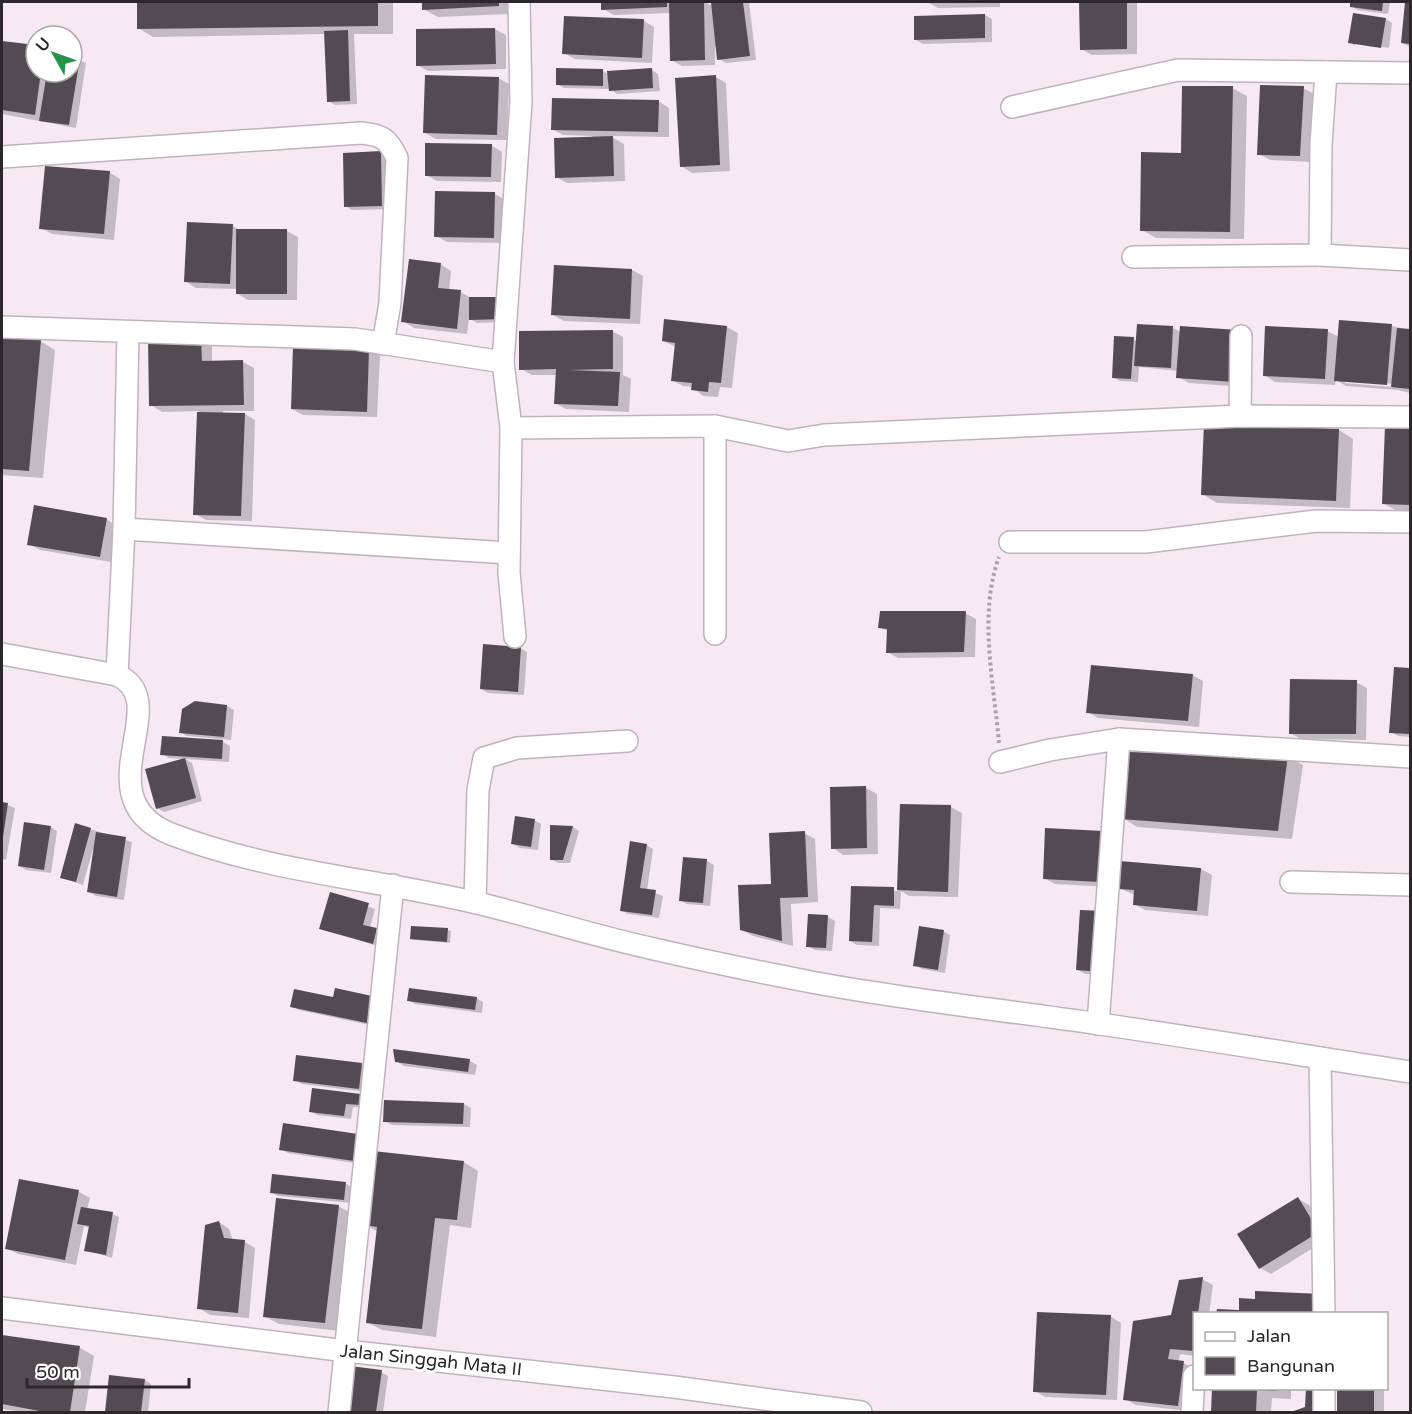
<svg xmlns="http://www.w3.org/2000/svg" width="1412" height="1414" viewBox="0 0 1412 1414" font-family="'Varela Round',sans-serif">
	<style>
		.shadow { fill: #0003; fill-rule: evenodd }
		.building { fill: #544a53 }
		.lines { fill: none; stroke-linecap: round; stroke-linejoin: round }
		.minor-casing { stroke: #c0b3be; stroke-width: 24 }
		.path { stroke: #aba2aa; stroke-width: 4; stroke-dasharray: 3 3; stroke-linecap: butt }
		.minor { stroke: #fff; stroke-width: 21 }
		.labels { text-anchor: middle; stroke-width: 6; stroke-linejoin: round; paint-order: stroke }
		.street-label { font-size: 18px; fill: #2b272b; stroke: #fff }
	</style>
	<rect width="100%" height="100%" fill="#f6e9f4"/>
	<g class="shadow">
		<polygon points="138,2 393,2 393,34 354,34 357,104 335,105 328,101 325,34 153,37 138,28"/>
		<polygon points="423,2 513,2 513,14 438,17 423,9"/>
		<polygon points="603,2 704,2 713,6 712,2 749,2 756,60 726,63 719,59 717,46 715,46 715,65 682,66 671,60 671,13 614,15 603,9"/>
		<polygon points="927,2 1000,2 1000,7 938,8"/>
		<polygon points="1081,2 1137,2 1137,54 1092,55 1081,49"/>
		<polygon points="1352,2 1390,2 1388,14 1358,10 1351,6"/>
		<polygon points="1406,2 1410,2 1410,47 1402,43"/>
		<polygon points="985,15 992,19 992,42 923,44 916,40"/>
		<polygon points="1386,19 1392,23 1389,48 1355,43 1355,46 1350,42"/>
		<polygon points="644,21 654,27 652,63 575,59 564,53"/>
		<polygon points="495,29 506,35 506,69 428,71 417,65"/>
		<polygon points="2,42 36,47 36,72 72,72 72,58 86,63 76,128 2,114"/>
		<polygon points="652,70 658,74 660,91 617,94 610,89 564,88 557,84 603,71 609,75"/>
		<polygon points="716,77 726,83 730,171 692,173 681,166"/>
		<polygon points="498,78 509,84 507,140 436,139 425,133"/>
		<polygon points="1232,88 1247,96 1244,239 1156,238 1142,230 1182,154"/>
		<polygon points="1303,88 1314,94 1311,162 1270,160 1259,154"/>
		<polygon points="658,101 669,108 669,137 610,136 624,144 625,181 567,183 556,177 593,136 563,135 552,129"/>
		<polygon points="491,145 502,152 501,182 437,181 426,175"/>
		<polygon points="380,153 387,157 389,209 352,210 345,206"/>
		<polygon points="109,172 120,179 114,240 52,234 41,228"/>
		<polygon points="495,194 506,200 505,243 447,242 436,236"/>
		<polygon points="188,223 233,226 241,231 287,231 298,237 297,300 248,300 238,294 238,289 196,288 185,281"/>
		<polygon points="440,264 451,271 449,290 461,292 510,322 477,323 469,318 467,334 414,328 403,321"/>
		<polygon points="555,267 632,270 643,276 640,324 564,321 553,315"/>
		<path d="M1392,326L1410,330V393L1398,390L1346,386L1336,380L1335,385L1275,382L1264,375L1327,331L1339,337ZM1345,380L1395,384L1394,387L1345,383Z"/>
		<polygon points="727,327 738,333 732,388 720,387 718,397 703,396 692,387 683,386 672,380 676,347 663,341"/>
		<polygon points="1173,328 1181,332 1245,387 1189,383 1178,377 1178,371 1139,367 1138,382 1120,381 1113,377 1133,339 1137,341"/>
		<polygon points="612,331 623,337 623,375 631,379 629,412 566,409 555,403 557,375 532,375 521,369"/>
		<polygon points="2,338 40,341 55,350 43,478 2,475"/>
		<polygon points="201,339 212,345 212,362 243,362 254,368 254,411 223,411 223,414 245,414 255,420 252,521 206,520 195,514 199,411 162,412 151,405"/>
		<polygon points="369,350 380,356 377,417 303,415 292,409"/>
		<polygon points="1386,427 1410,428 1410,512 1399,512 1384,504"/>
		<polygon points="1339,430 1353,439 1350,508 1217,503 1202,494"/>
		<polygon points="106,519 117,526 111,562 40,550 29,544"/>
		<polygon points="965,613 976,619 975,657 898,658 887,652 888,631 880,627"/>
		<polygon points="520,648 527,652 524,695 488,693 481,689"/>
		<polygon points="1396,668 1410,669 1410,737 1398,736 1391,732"/>
		<polygon points="1192,675 1203,681 1199,727 1098,718 1088,712"/>
		<polygon points="1356,682 1367,688 1366,740 1301,739 1290,733"/>
		<polygon points="195,703 227,706 234,710 231,740 187,736 180,732"/>
		<polygon points="223,742 230,746 229,762 185,759 192,763 202,801 164,812 157,808 184,759 169,758 162,754"/>
		<polygon points="1288,757 1303,765 1292,839 1137,827 1123,818"/>
		<polygon points="866,788 877,794 878,854 843,855 833,848"/>
		<polygon points="2,803 15,808 6,860 2,859"/>
		<polygon points="902,805 951,807 962,813 958,897 909,896 901,891 900,909 880,908 879,946 857,945 850,941 853,887 898,891"/>
		<polygon points="534,820 541,824 538,850 520,848 513,844"/>
		<polygon points="50,827 57,831 51,873 26,870 19,866"/>
		<polygon points="573,827 579,831 570,863 558,863 551,859"/>
		<polygon points="90,829 132,842 124,900 96,896 89,892 95,850 93,849 83,885 62,878"/>
		<polygon points="1047,829 1110,887 1055,884 1044,878"/>
		<polygon points="804,833 815,839 818,902 791,904 793,946 753,936 742,930"/>
		<polygon points="646,845 653,849 647,890 663,896 659,918 628,914 621,910"/>
		<polygon points="707,861 714,865 710,906 687,904 680,900"/>
		<polygon points="1201,869 1212,875 1208,916 1145,910 1134,904 1135,895 1119,888"/>
		<polygon points="331,894 375,909 370,928 383,934 380,947 321,928"/>
		<polygon points="1081,911 1107,975 1085,974 1078,970"/>
		<polygon points="828,917 835,921 832,951 815,950 808,946"/>
		<polygon points="412,927 448,930 451,931 450,943 414,940 411,939"/>
		<polygon points="943,931 950,935 945,973 922,969 915,965"/>
		<polygon points="334,998 372,998 374,1026 299,1010 292,1006"/>
		<polygon points="476,998 483,1002 482,1013 415,1004 408,1000"/>
		<polygon points="395,1051 470,1061 477,1065 475,1075 404,1066 396,1061"/>
		<polygon points="361,1064 368,1068 366,1092 302,1084 295,1080"/>
		<polygon points="361,1096 368,1100 367,1108 353,1107 351,1119 317,1115 310,1111"/>
		<polygon points="464,1104 471,1108 470,1127 392,1125 385,1121"/>
		<polygon points="358,1135 361,1164 288,1153 281,1149"/>
		<polygon points="464,1162 478,1171 471,1228 450,1225 436,1337 382,1330 367,1322 378,1232 366,1225"/>
		<polygon points="20,1181 79,1192 90,1198 87,1209 112,1214 119,1217 112,1258 86,1250 90,1228 84,1226 76,1265 18,1254 7,1248"/>
		<polygon points="345,1183 352,1187 351,1203 278,1196 271,1192"/>
		<polygon points="1298,1199 1309,1205 1329,1238 1271,1274 1260,1268"/>
		<polygon points="338,1206 353,1214 340,1331 279,1324 264,1316"/>
		<polygon points="219,1222 229,1229 233,1241 245,1242 255,1248 249,1318 210,1315 199,1308"/>
		<polygon points="1202,1279 1213,1285 1209,1314 1194,1314 1194,1356 1180,1354 1179,1361 1194,1368 1189,1411 1136,1405 1125,1399 1172,1316"/>
		<polygon points="1110,1316 1121,1323 1117,1400 1045,1397 1035,1391"/>
		<polygon points="2,1336 80,1348 94,1356 85,1412 22,1412 2,1409"/>
		<polygon points="381,1372 388,1376 383,1412 345,1412"/>
		<polygon points="110,1377 145,1380 151,1384 148,1412 106,1412"/>
		<polygon points="1214,1388 1291,1388 1291,1399 1272,1398 1271,1412 1212,1412"/>
		<polygon points="1338,1388 1384,1388 1384,1412 1339,1412"/>
	</g>
	<g class="building">
		<polygon points="137,2 378,2 378,26 137,29"/>
		<polygon points="422,2 499,2 499,6 422,10"/>
		<polygon points="601,2 667,2 667,7 601,10"/>
		<polygon points="669,2 704,2 705,60 670,61"/>
		<polygon points="711,2 743,2 750,56 717,60"/>
		<polygon points="1079,2 1127,2 1127,49 1080,50"/>
		<polygon points="1350,2 1383,2 1382,11 1350,7"/>
		<polygon points="1405,2 1410,2 1410,44 1401,43"/>
		<polygon points="1353,13 1386,18 1381,48 1348,43"/>
		<polygon points="985,14 985,38 914,40 914,16"/>
		<polygon points="564,16 644,19 642,58 562,54"/>
		<polygon points="495,28 496,64 416,66 416,29"/>
		<polygon points="348,30 350,101 327,102 324,31"/>
		<polygon points="2,41 36,45 36,72 41,72 35,115 2,110"/>
		<polygon points="72,57 80,58 69,125 39,121 47,72 72,72"/>
		<polygon points="556,68 603,69 603,86 556,85"/>
		<polygon points="652,68 653,88 609,91 607,71"/>
		<polygon points="425,75 499,77 497,135 423,133"/>
		<polygon points="716,75 720,165 680,167 675,78"/>
		<polygon points="1260,85 1304,86 1300,156 1257,155"/>
		<polygon points="1182,86 1233,86 1230,232 1140,231 1141,152 1181,153"/>
		<polygon points="552,98 659,100 658,132 551,130"/>
		<polygon points="613,136 614,176 555,178 554,138"/>
		<polygon points="425,143 492,144 491,177 425,176"/>
		<polygon points="381,151 382,206 344,207 343,153"/>
		<polygon points="45,166 110,171 104,234 39,229"/>
		<polygon points="435,191 495,192 494,238 434,237"/>
		<polygon points="187,222 233,224 230,284 184,282"/>
		<rect x="236" y="229" width="51" height="65"/>
		<polygon points="409,259 441,263 438,288 461,290 457,329 401,322"/>
		<polygon points="554,265 632,269 630,319 551,315"/>
		<polygon points="469,297 504,297 504,319 469,320"/>
		<polygon points="664,319 727,326 721,383 709,382 708,392 691,390 692,383 671,381 675,343 662,341"/>
		<polygon points="1339,320 1392,324 1387,385 1334,381"/>
		<polygon points="1137,324 1173,326 1171,368 1134,366"/>
		<polygon points="1180,326 1238,330 1234,382 1176,378"/>
		<polygon points="1265,326 1328,329 1325,379 1263,376"/>
		<polygon points="1397,328 1410,329 1410,389 1391,387"/>
		<polygon points="613,330 613,369 569,370 620,372 618,406 554,404 556,369 519,370 519,331"/>
		<polygon points="1114,336 1134,337 1131,379 1112,378"/>
		<polygon points="2,337 41,340 29,471 2,469"/>
		<polygon points="201,337 202,361 243,360 244,405 149,406 148,338"/>
		<polygon points="293,346 369,349 367,412 291,409"/>
		<polygon points="197,412 245,413 241,516 193,515"/>
		<polygon points="1204,423 1339,429 1336,501 1201,495"/>
		<polygon points="1385,426 1410,426 1410,505 1382,504"/>
		<polygon points="34,505 107,518 100,557 27,545"/>
		<polygon points="880,611 966,611 964,652 886,653 887,629 878,628"/>
		<polygon points="483,644 521,647 518,692 480,689"/>
		<polygon points="1091,665 1193,674 1188,721 1086,713"/>
		<polygon points="1394,667 1410,668 1410,734 1389,733"/>
		<polygon points="1290,679 1357,680 1356,734 1289,734"/>
		<polygon points="195,701 227,705 224,737 179,733 182,709"/>
		<polygon points="162,736 223,740 222,759 160,755"/>
		<polygon points="1127,752 1288,755 1278,831 1121,819"/>
		<polygon points="185,758 196,798 156,809 145,769"/>
		<polygon points="866,786 867,848 831,849 830,787"/>
		<polygon points="2,802 8,803 3,837 2,837"/>
		<polygon points="900,804 951,805 948,892 897,890"/>
		<polygon points="515,816 535,819 531,847 511,844"/>
		<polygon points="24,822 51,826 44,870 18,866"/>
		<polygon points="75,823 91,828 76,882 60,878"/>
		<polygon points="550,825 573,826 563,860 550,860"/>
		<polygon points="1045,828 1103,831 1100,882 1043,879"/>
		<polygon points="805,831 808,897 780,898 782,941 740,930 738,885 771,884 769,833"/>
		<polygon points="96,832 126,837 117,897 87,892"/>
		<polygon points="630,841 647,844 640,888 656,890 652,915 620,911"/>
		<polygon points="683,857 707,859 703,903 679,901"/>
		<polygon points="1120,861 1201,868 1197,911 1133,905 1134,890 1118,889"/>
		<polygon points="851,886 894,887 894,906 874,905 872,942 849,941"/>
		<polygon points="330,892 369,903 363,925 377,928 373,944 319,929"/>
		<polygon points="1080,910 1104,911 1101,972 1076,970"/>
		<polygon points="808,914 828,915 826,948 806,947"/>
		<polygon points="411,926 448,928 447,942 410,939"/>
		<polygon points="919,926 944,930 938,970 913,966"/>
		<polygon points="335,988 372,996 367,1023 290,1007 294,989 333,997"/>
		<polygon points="409,988 477,997 475,1010 407,1001"/>
		<polygon points="393,1049 470,1059 468,1072 395,1062"/>
		<polygon points="296,1055 362,1063 359,1089 293,1081"/>
		<polygon points="312,1088 361,1094 360,1105 346,1104 344,1116 309,1112"/>
		<polygon points="384,1100 464,1103 463,1124 383,1122"/>
		<polygon points="283,1123 358,1134 354,1161 279,1150"/>
		<polygon points="373,1151 464,1161 457,1220 435,1218 422,1329 366,1323 377,1227 364,1225"/>
		<polygon points="272,1174 346,1182 344,1200 270,1193"/>
		<polygon points="19,1179 79,1190 65,1260 5,1249"/>
		<polygon points="1298,1197 1319,1232 1259,1269 1237,1234"/>
		<polygon points="276,1198 339,1205 325,1323 263,1317"/>
		<polygon points="81,1207 113,1212 106,1255 84,1251 89,1226 77,1224"/>
		<polygon points="219,1221 224,1238 245,1240 238,1313 197,1309 205,1225"/>
		<polygon points="1203,1277 1198,1314 1194,1314 1194,1351 1170,1349 1168,1359 1184,1361 1178,1406 1123,1400 1133,1321 1171,1315 1179,1280"/>
		<polygon points="1255,1291 1322,1294 1321,1314 1216,1314 1217,1309 1239,1310 1239,1298 1255,1299"/>
		<polygon points="1037,1312 1111,1315 1106,1395 1033,1392"/>
		<polygon points="2,1335 80,1346 70,1412 45,1412 2,1404"/>
		<polygon points="350,1366 382,1370 376,1412 344,1412"/>
		<polygon points="109,1375 145,1379 141,1412 105,1412"/>
		<polygon points="1212,1388 1276,1388 1276,1391 1257,1390 1256,1412 1211,1412"/>
		<polygon points="1306,1388 1319,1388 1319,1412 1291,1412 1305,1407"/>
		<rect x="1337" y="1388" width="37" height="24"/>
	</g>
	<g class="lines">
		<defs>
			<g id="minor">
				<polyline points="1012,107 1178,70 1410,73"/>
				<path d="M2,157L361,133C383,135 388,139 397,158L390,303L383,344"/>
				<polyline points="1320,255 1410,260"/>
				<polyline points="1133,257 1320,255 1321,144 1326,72"/>
				<polyline points="2,327 355,339 503,362"/>
				<polyline points="1240,416 1241,336"/>
				<polyline points="715,426 715,634"/>
				<polyline points="511,428 715,426 788,441 824,435 1240,416 1410,417"/>
				<polyline points="124,529 509,553"/>
				<polyline points="1010,542 1146,542 1316,521 1410,522"/>
				<polyline points="515,637 509,573 511,428 503,362 521,102 519,2"/>
				<path d="M2,654L117,675C177,701 81,798 171,834C269,872 376,879 477,903C536,917 594,936 654,949C706,961 759,972 811,982C907,1000 1004,1010 1100,1024C1204,1039 1307,1056 1410,1072"/>
				<polyline points="117,675 124,529 128,332"/>
				<polyline points="1000,762 1050,750 1119,739 1410,757"/>
				<polyline points="1291,882 1410,885"/>
				<polyline points="475,902 478,790 484,758 517,748 627,741"/>
				<polyline points="1098,1024 1119,739"/>
				<polyline points="1320,1058 1324,1314"/>
				<polyline points="2,1308 346,1351 674,1387 861,1412"/>
				<polyline points="339,1412 393,885"/>
				<polyline points="1192,1412 1194,1376"/>
				<polyline points="1324,1412 1324,1388"/>
			</g>
		</defs>
		<use href="#minor" class="minor-casing"/>
		<path class="path" d="M999,743C994,684 978,614 999,557"/>
		<use href="#minor" class="minor"/>
	</g>
	<g class="labels">
		<g class="street-label">
			<text transform="translate(431 1360) rotate(6)" y="6">Jalan Singgah Mata II</text>
		</g>
	</g>
	<rect width="1412" height="1414" fill="none" stroke="#2b272b" stroke-width="6"/>
	<rect x="1193" y="1312" width="195" height="78" fill="#ffffff" stroke="#aaa9aa" stroke-width="1.5"/>
	<rect x="1205" y="1332" width="30" height="9" fill="#ffffff" stroke="#aaa9aa" stroke-width="1.5"/>
	<text x="1247" y="1342" font-size="18" fill="#2b272b">Jalan</text>
	<rect x="1205" y="1357" width="30" height="18" fill="#544a53" stroke="#aaa9aa" stroke-width="1.5"/>
	<text x="1247" y="1372" font-size="18" fill="#2b272b">Bangunan</text>
	<g transform="translate(54 54) rotate(310)"><circle r="28" fill="#ffffff" stroke="#aaa9aa" stroke-width="1.5"/>
	<path d="M0-4.5L10 22L0 15L-10 22Z" fill="#24944d"/>
	<text y="-9" font-size="16" font-weight="bold" text-anchor="middle" fill="#2b272b">U</text>
	</g>
	<path d="M27 1378v9h162v-9" fill="none" stroke="#2b272b" stroke-width="3"/>
	<text x="36" y="1378" font-size="18" fill="#2b272b" stroke="#ffffff" stroke-width="4.5" paint-order="stroke">50 m</text>
</svg>
